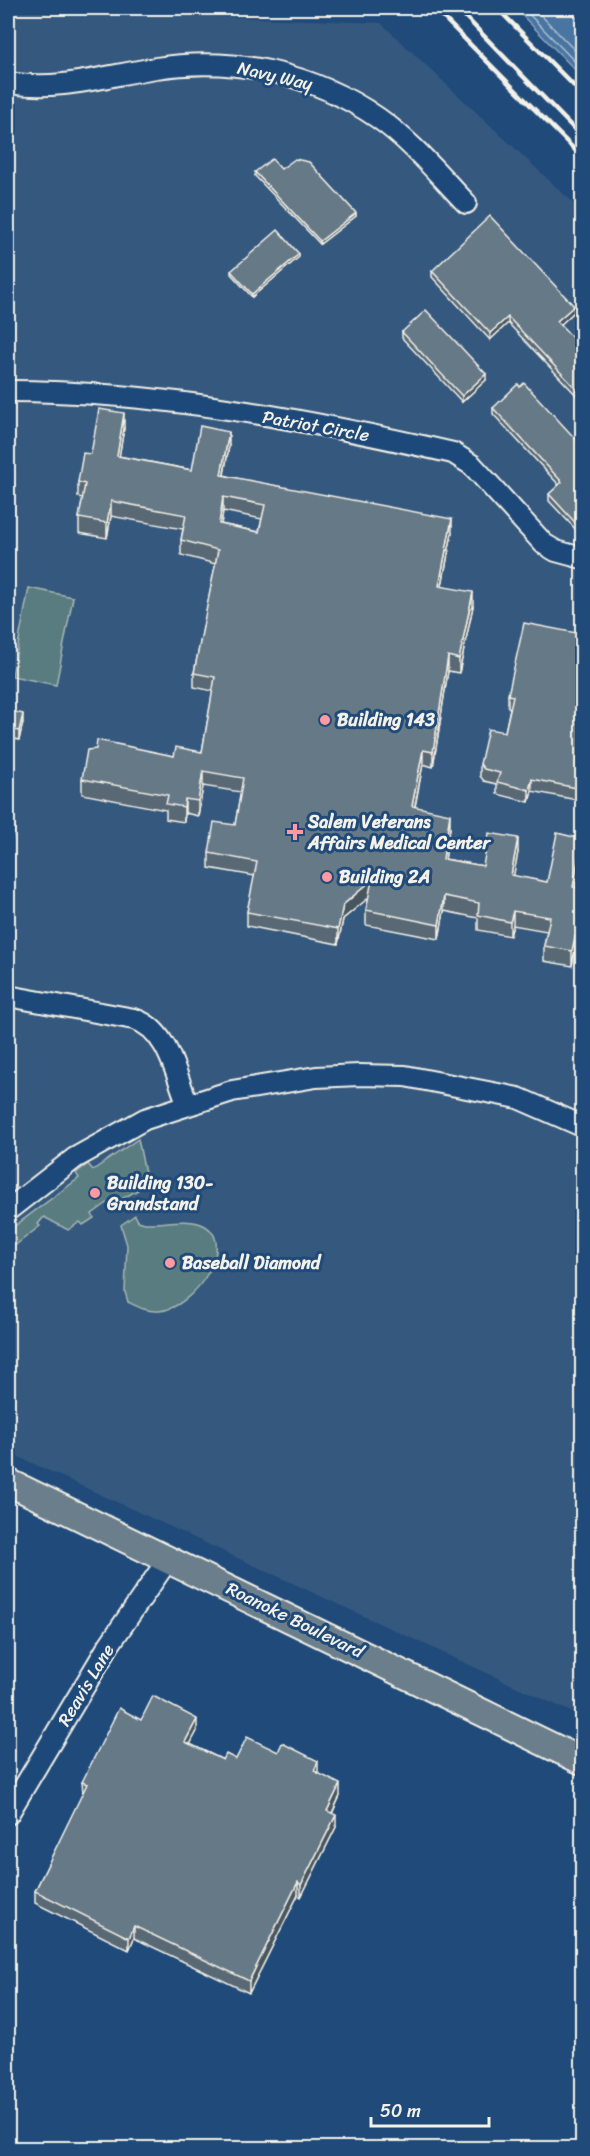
<svg xmlns="http://www.w3.org/2000/svg" width="590" height="2156" viewBox="0 0 590 2156" font-family="Sriracha,sans-serif">
	<style>
		.built { fill: #34587e }
		.green { fill: #597b80; stroke: #a6b6b4; stroke-width: 1.5 }
		.water { fill: #4874a3; stroke: #8da6bf; stroke-width: 1.5 }
		.lines { fill: none; stroke-linecap: round; stroke-linejoin: round }
		.shore { stroke: #afbfcc; stroke-width: 1.5 }
		.minor-casing { stroke: #f4f1e8; stroke-width: 24 }
		.major-casing { stroke: #f4f1e8; stroke-width: 30 }
		.minor { stroke: #1f4a7a; stroke-width: 20 }
		.major { stroke: #6b7e8b; stroke-width: 26 }
		.rail { stroke: #f4f1e8; stroke-width: 4.5 }
		.wall { fill: #586874; stroke: #f4f1e8; stroke-width: 1.5; fill-rule: evenodd }
		.shaded-wall { fill: #47555e; stroke: #f4f1e8; stroke-width: 1.5 }
		.building { fill: #667987; stroke: #f4f1e8; stroke-width: 1.5; fill-rule: evenodd }
		.poi-dot { fill: #ff9aa2; stroke: #1f4a7a; stroke-width: 2 }
		.labels { text-anchor: middle; stroke-width: 6; stroke-linejoin: round; paint-order: stroke }
		.street-label { font-size: 18px; fill: #f4f1e8; stroke: #1f4a7a }
		.poi-label { font-size: 18px; font-weight: bold; fill: #f4f1e8; stroke: #1f4a7a; text-anchor: start }
	</style>
	<rect width="100%" height="100%" fill="#1f4a7a"/>
	<filter id="ink" filterUnits="userSpaceOnUse"><feTurbulence type="fractalNoise" baseFrequency=".0167" numOctaves="2"/><feDisplacementMap in="SourceGraphic" scale="12" xChannelSelector="R" yChannelSelector="G"/><feConvolveMatrix kernelMatrix="1 2 1 2 8 2 1 2 1" color-interpolation-filters="sRGB"/></filter>
	<g filter="url(#ink)">
		<polygon class="built" points="8,8 381,23 582,211 582,1717 8,1452"/>
		<g class="green">
			<polygon points="29,588 73,597 56,685 12,676"/>
			<polygon points="138,1139 146,1178 135,1185 138,1190 120,1200 117,1196 92,1214 94,1218 83,1225 80,1222 68,1230 44,1217 38,1224 40,1226 8,1251 8,1231 79,1178 76,1173 88,1164 93,1170"/>
			<path d="M135,1215L138,1221L145,1223C163,1224 184,1218 201,1224C241,1240 194,1309 159,1311C147,1312 138,1307 128,1302L125,1292L127,1245L121,1225Z"/>
		</g>
		<polygon class="water" points="515,8 568,8 582,24 582,77"/>
		<g class="lines">
			<g class="shore">
				<polyline points="523,8 582,69"/>
				<polyline points="534,8 582,58"/>
			</g>
			<defs>
				<g id="minor">
					<path d="M8,83C62,91 103,76 156,68C233,56 313,73 378,118C411,141 438,174 466,203"/>
					<path d="M8,391C157,391 308,420 453,453L472,465L544,544L556,551L582,558"/>
					<path d="M8,996L134,1019C168,1029 176,1076 188,1105"/>
					<polyline points="8,1210 75,1158 145,1119 232,1091 316,1077 359,1075 405,1076 518,1098 582,1126"/>
					<polyline points="8,1814 109,1645 169,1558"/>
				</g>
				<polyline id="major" points="8,1482 582,1761"/>
			</defs>
			<use href="#minor" class="minor-casing"/>
			<use href="#major" class="major-casing"/>
			<use href="#minor" class="minor"/>
			<use href="#major" class="major"/>
			<g class="rail">
				<polyline points="434,8 582,157"/>
				<polyline points="457,8 582,137"/>
				<polyline points="497,8 582,94"/>
			</g>
		</g>
		<g class="wall">
			<polygon points="281,169 356,216 320,244 255,176 255,172"/>
			<polygon points="299,257 252,297 231,274 231,271"/>
			<polygon points="432,271 574,312 560,325 582,348 582,401 508,323 490,340 432,277"/>
			<polygon points="402,332 486,380 462,402 402,338"/>
			<polygon points="493,408 582,446 582,536 549,501 549,494 559,485 493,414"/>
			<path d="M124,428L119,456L192,470L229,446L224,475L452,533L442,586L473,606L459,673L448,671L433,767L423,764L415,807L450,828L445,859L483,866L518,852L513,876L582,889L581,951L575,950L572,966L544,961V946L547,931L513,925L510,936L478,930V918L444,911L439,939L366,925V910L369,897L343,919L338,944L247,926V912L255,876L209,868V853L235,825L241,792L203,786L198,816L185,813L184,822L166,819V810L82,794V779L174,756L202,752L213,691L194,687V673L216,564L181,555V540L183,529L111,516L107,538L79,533V518L83,498L78,497V482L91,454ZM223,511L262,519L259,532L221,524Z"/>
			<polygon points="582,634 582,801 532,791 529,802 497,794 497,784 484,781 480,776 480,764 505,732 510,708 508,707 508,695"/>
			<polygon points="8,710 23,722 19,740 8,737"/>
			<polygon points="141,1720 197,1731 190,1744 223,1760 236,1759 318,1773 340,1796 332,1814 336,1827 301,1897 298,1895 249,1993 134,1938 129,1950 35,1903 35,1891 83,1794 82,1782"/>
		</g>
		<g class="shaded-wall">
			<polygon points="356,213 356,216 320,244 320,241"/>
			<polygon points="299,254 299,257 252,297 252,294"/>
			<polygon points="574,306 574,312 557,328 557,321"/>
			<polygon points="508,317 508,323 490,340 490,333"/>
			<polygon points="486,374 486,380 462,402 462,396"/>
			<polygon points="124,413 124,428 117,470 117,456"/>
			<polygon points="229,432 229,446 221,489 221,475"/>
			<polygon points="223,497 223,511 219,538 219,524"/>
			<polygon points="111,501 111,516 107,538 107,523"/>
			<polygon points="452,519 452,533 439,600 439,586"/>
			<polygon points="473,592 473,606 459,673 459,659"/>
			<polygon points="448,656 448,671 433,767 433,752"/>
			<polygon points="23,714 23,722 19,740 19,731"/>
			<polygon points="423,750 423,764 412,820 412,806"/>
			<polygon points="203,771 203,786 198,816 198,801"/>
			<polygon points="532,779 532,791 529,802 529,790"/>
			<polygon points="185,799 185,813 184,822 184,807"/>
			<polygon points="450,814 450,828 443,873 443,859"/>
			<polygon points="14,818 14,827 9,854 9,845"/>
			<polygon points="518,838 518,852 511,890 511,875"/>
			<polygon points="582,841 582,856 573,902 573,887"/>
			<polygon points="372,880 372,895 343,919 338,944 338,929 343,905"/>
			<polygon points="444,896 444,911 439,939 439,925"/>
			<polygon points="513,911 513,925 510,936 510,922"/>
			<polygon points="582,930 582,944 581,951 581,937"/>
			<polygon points="575,936 575,950 572,966 572,951"/>
			<polygon points="197,1719 197,1731 185,1754 185,1742"/>
			<polygon points="318,1761 318,1773 314,1771"/>
			<polygon points="340,1784 340,1796 327,1823 327,1811"/>
			<polygon points="336,1815 336,1827 301,1897 301,1885"/>
			<polygon points="298,1882 298,1895 249,1993 249,1981"/>
			<polygon points="134,1926 134,1938 129,1950 129,1938"/>
		</g>
		<g class="building">
			<polygon points="272,159 281,169 295,159 309,162 356,213 320,241 255,172"/>
			<polygon points="490,216 574,306 557,321 582,348 582,395 508,317 490,333 432,271"/>
			<polygon points="278,230 299,254 252,294 231,271"/>
			<polygon points="426,310 486,374 462,396 402,332"/>
			<polygon points="524,383 582,446 582,530 549,494 562,482 493,408 518,384 520,387"/>
			<path d="M99,409L124,413L117,456L192,470L200,426L229,432L221,475L452,519L439,586L473,592L459,659L448,656L433,752L423,750L412,806L450,814L443,859L483,866L489,833L518,838L511,875L547,882L557,833L582,839L573,887L582,889V930L581,937L575,936L572,951L544,946L550,917L513,911L510,922L478,915L479,903L444,896L439,925L366,910L372,880L343,905L338,929L247,912L257,862L209,853L214,822L235,825L243,778L203,771L198,801L185,799L184,807L166,804L168,795L82,779L87,750L96,749L97,740L174,756L176,747L202,752L215,677L194,673L218,550L181,540L186,515L111,501L107,523L79,518L85,484L78,482L83,453L91,454ZM223,497L265,505L259,532L219,524Z"/>
			<polygon points="524,623 582,634 582,789 532,779 529,790 497,782 500,773 484,769 480,764 488,729 505,732 513,696 508,695"/>
			<polygon points="8,710 23,714 19,731 8,729"/>
			<polygon points="8,816 14,818 9,845 8,845"/>
			<polygon points="153,1696 197,1719 185,1742 223,1760 226,1754 236,1759 247,1737 278,1752 282,1743 318,1761 314,1771 340,1784 327,1811 336,1815 301,1885 298,1882 249,1981 134,1926 129,1938 35,1891 87,1784 82,1782 119,1708 141,1720"/>
		</g>
	</g>
	<g class="poi-dot">
		<circle cx="325" cy="720" r="6"/>
		<path d="M292 823h6v6h6v6h-6v6h-6v-6h-6v-6h6z"/>
		<circle cx="327" cy="877" r="6"/>
		<circle cx="95" cy="1193" r="6"/>
		<circle cx="170" cy="1263" r="6"/>
	</g>
	<g class="labels">
		<g class="street-label">
			<text transform="translate(275 76) rotate(13)" y="6">Navy Way</text>
			<text transform="translate(316 426) rotate(10)" y="6">Patriot Circle</text>
			<text transform="translate(295 1620) rotate(26)" y="6">Roanoke Boulevard</text>
			<text transform="translate(86 1685) rotate(-59)" y="6">Reavis Lane</text>
		</g>
		<g class="poi-label">
			<text x="337" y="726">Building 143</text>
			<text x="308" y="828">Salem Veterans<tspan x="308" dy="21">Affairs Medical Center</tspan></text>
			<text x="339" y="883">Building 2A</text>
			<text x="107" y="1189">Building 130-<tspan x="107" dy="21">Grandstand</tspan></text>
			<text x="182" y="1269">Baseball Diamond</text>
		</g>
	</g>
	<rect width="590" height="2156" fill="none" stroke="#1f4a7a" stroke-width="30"/>
	<rect x="15" y="15" width="560" height="2126" fill="none" stroke="#f4f1e8" stroke-width="2" filter="url(#ink)"/>
	<path d="M371 2117v9h118v-9" fill="none" stroke="#f4f1e8" stroke-width="3"/>
	<text x="380" y="2117" font-size="18" fill="#f4f1e8" stroke="#1f4a7a" stroke-width="4.5" paint-order="stroke">50 m</text>
</svg>
